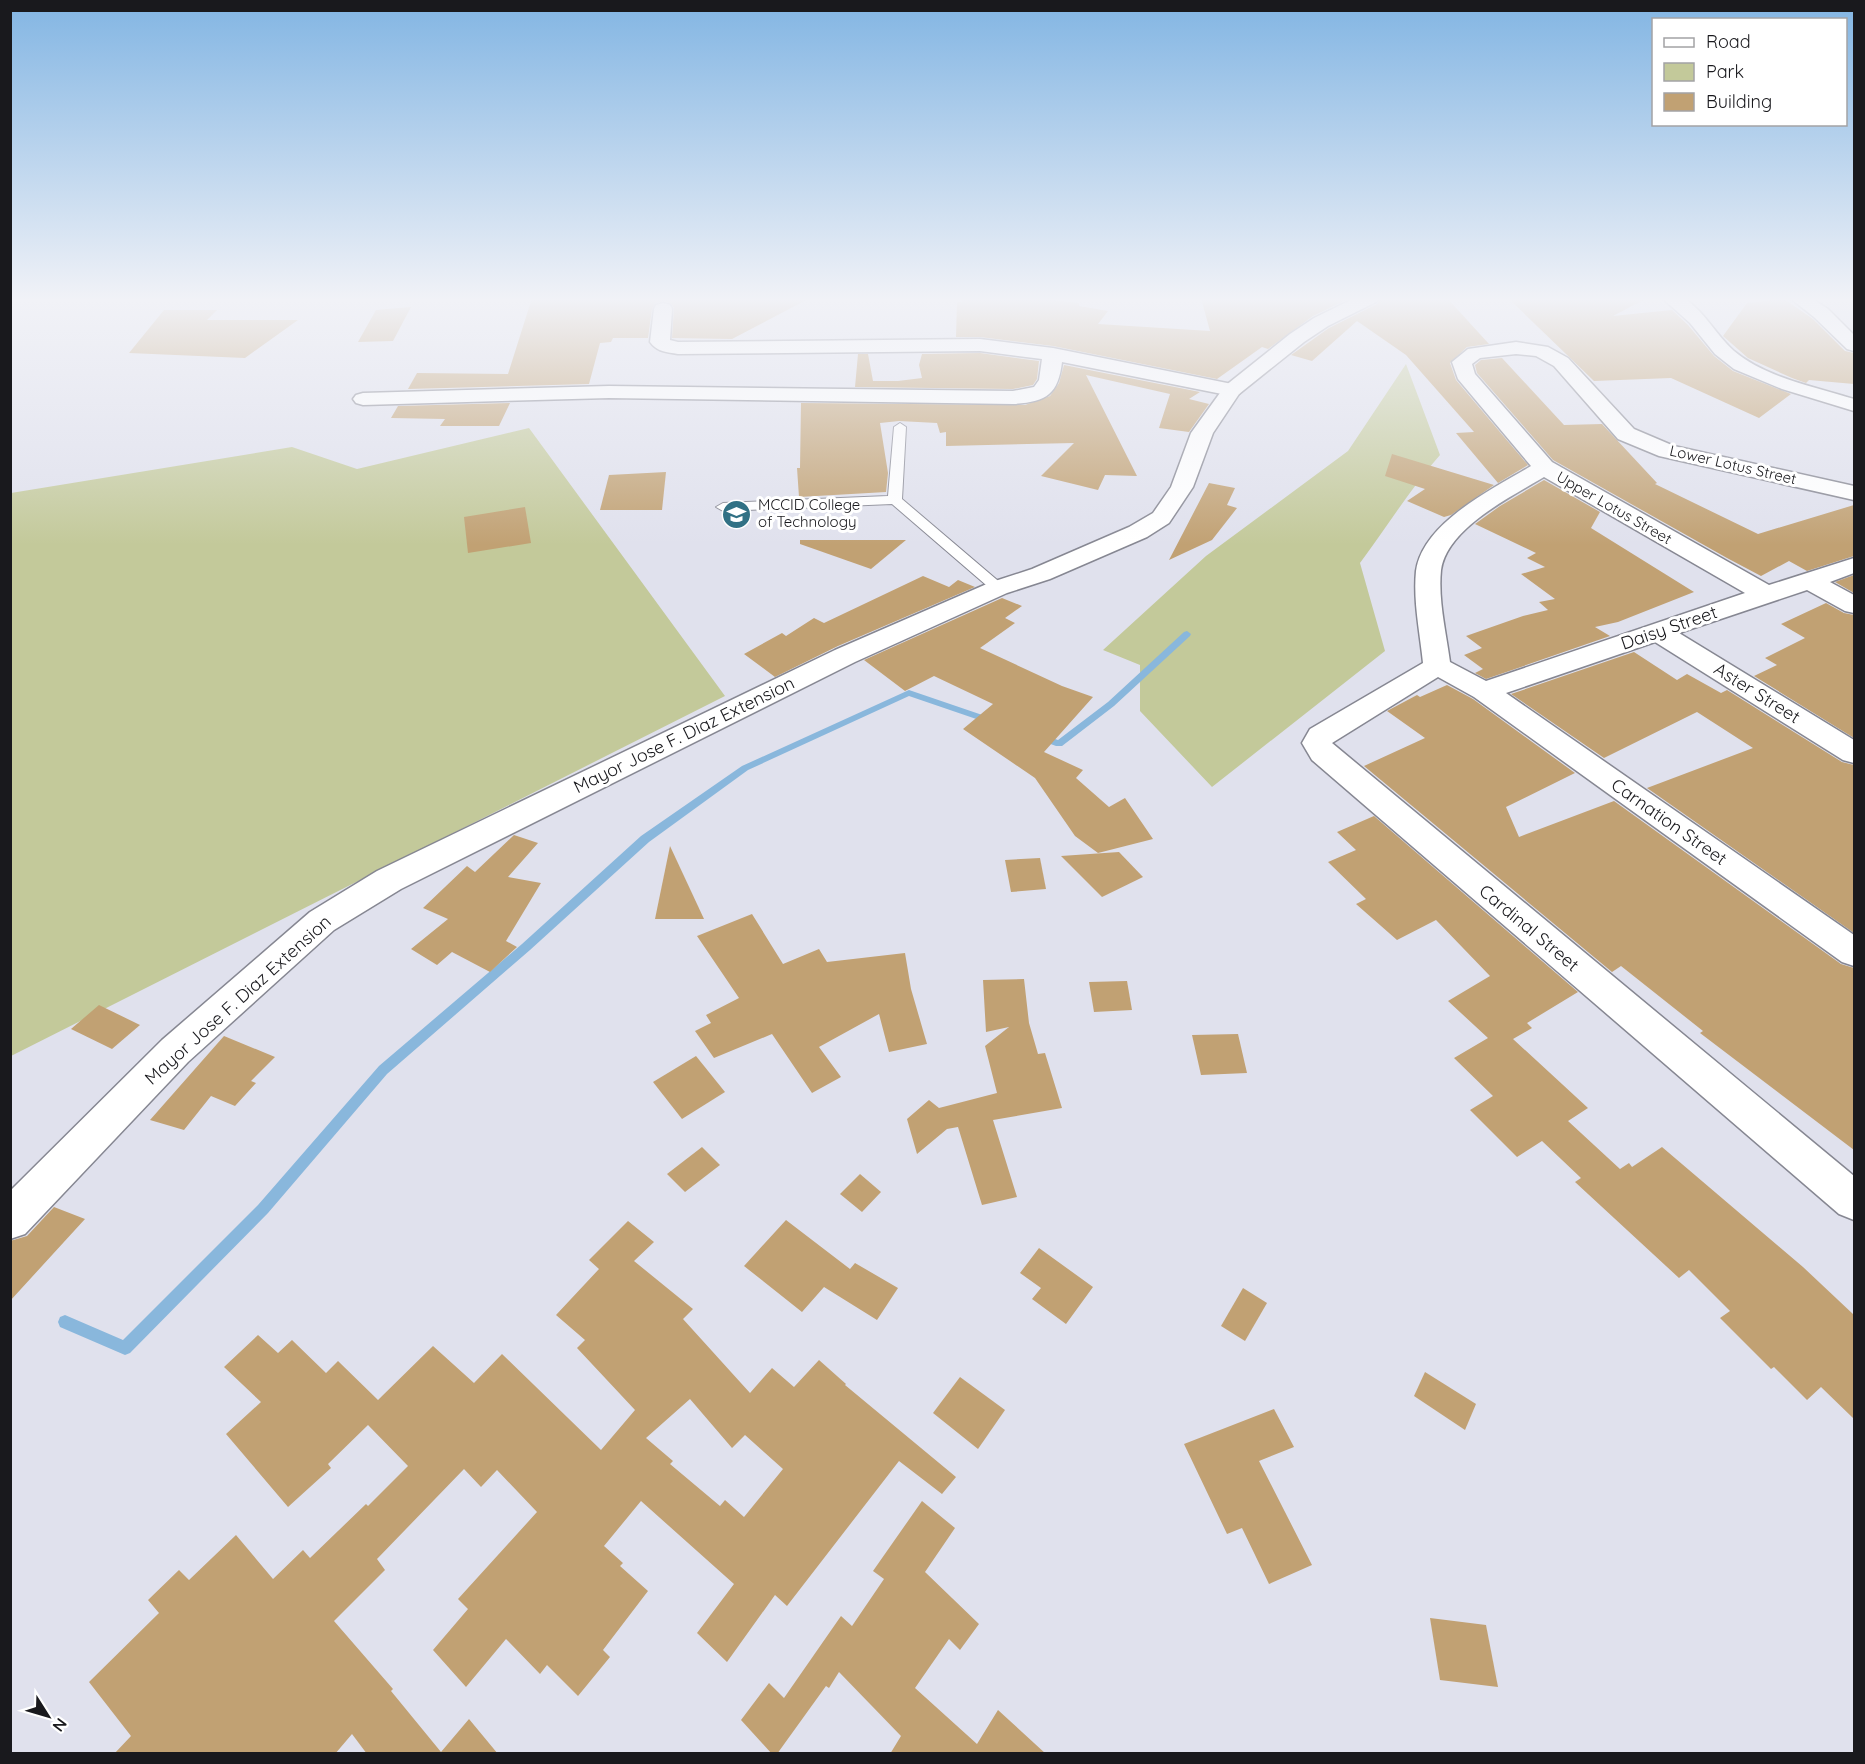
<svg xmlns="http://www.w3.org/2000/svg" width="1865" height="1764" viewBox="0 0 1865 1764" font-family="Quicksand,sans-serif">
	<style>
		.green { fill: #c3c99a }
		.lines { fill: none; stroke-linecap: round; stroke-linejoin: round }
		.stream { fill: #89b7dc; fill-rule: evenodd }
		.building { fill: #c1a173; fill-rule: evenodd }
		.lane-casing { stroke: #868792; stroke-width: 2 }
		.street-casing { stroke: #868792; stroke-width: 3 }
		.secondary-casing { stroke: #868792; stroke-width: 3 }
		.lane { fill: #fff; fill-rule: evenodd }
		.street { fill: #fff; fill-rule: evenodd }
		.secondary { fill: #fff; fill-rule: evenodd }
		.labels { text-anchor: middle; stroke-width: 6; stroke-linejoin: round; paint-order: stroke }
		.far-street-label { font-size: 15px; fill: #19191d; stroke: #fff }
		.far-poi-label { font-size: 15px; fill: #19191d; stroke: #fff; text-anchor: start }
		.street-label { font-size: 18px; fill: #19191d; stroke: #fff }
	</style>
	<rect width="100%" height="100%" fill="#e0e1ed"/>
	<g class="green">
		<path d="M1406,364L1440,455C1410,489 1387,527 1360,563L1385,651L1212,787L1140,711V665L1103,650L1206,556L1348,451Z"/>
		<polygon points="529,428 725,696 11,1056 11,493 292,447 357,469"/>
	</g>
	<g class="lines">
		<g class="stream">
			<polygon points="1187,631 1191,634 1190,636 1114,706 1062,746 1056,746 1037,739 1035,737 1040,734 1058,740 1108,702 1184,632"/>
			<polygon points="909,690 994,719 996,721 991,724 988,723 909,696 748,770 649,842 530,950 387,1074 268,1213 130,1353 125,1355 60,1327 58,1322 60,1317 65,1315 123,1340 258,1205 379,1066 522,944 641,836 742,766"/>
		</g>
	</g>
	<g class="building">
		<polygon points="532,298 810,298 732,339 672,338 674,308 671,303 664,301 655,303 652,309 648,338 613,338 611,342 600,343 589,384 408,389 417,373 508,374"/>
		<polygon points="962,298 1031,298 1079,303 1079,306 1108,311 1098,324 1210,331 1201,298 1350,298 1313,316 1268,349 1262,347 1217,379 1053,346 980,337 956,337 957,302 962,302"/>
		<polygon points="1381,298 1447,298 1489,344 1467,347 1450,363 1456,380 1528,465 1498,483 1456,433 1474,432 1406,355 1357,321 1312,361 1291,355 1329,328 1377,304"/>
		<polygon points="1508,298 1647,298 1613,316 1672,310 1688,325 1714,356 1733,371 1791,394 1759,418 1671,378 1594,381"/>
		<polygon points="1784,299 1813,319 1845,351 1854,353 1854,384 1809,380 1806,383 1792,378 1748,358 1723,336 1747,303"/>
		<polygon points="411,307 393,341 358,342 376,310"/>
		<polygon points="164,310 217,310 207,320 298,320 245,358 129,353"/>
		<polygon points="980,353 1039,361 1037,379 1033,385 1013,389 855,387 858,354 868,354 873,381 898,381 922,378 919,365 922,354"/>
		<polygon points="1502,358 1564,425 1602,424 1657,483 1655,484 1758,534 1854,505 1854,556 1807,571 1789,561 1761,576 1727,558 1553,460 1477,373 1475,365 1481,360"/>
		<polygon points="1064,365 1200,392 1189,399 1209,404 1189,432 1159,428 1170,394 1086,375 1137,476 1105,475 1098,490 1041,476 1074,443 946,446 946,432 940,433 937,423 899,421 880,423 888,473 886,492 799,497 797,468 800,468 801,403 1025,405 1050,396 1059,383"/>
		<polygon points="510,403 499,426 440,426 445,419 391,418 398,406"/>
		<polygon points="1392,454 1494,485 1451,515 1444,517 1407,501 1425,489 1385,476"/>
		<polygon points="666,472 662,510 600,510 609,475"/>
		<polygon points="1544,480 1600,512 1591,528 1694,592 1618,622 1595,627 1610,636 1486,679 1475,673 1483,669 1464,655 1482,648 1466,636 1523,616 1548,610 1539,602 1555,599 1521,574 1545,567 1527,558 1536,553 1475,524 1500,506"/>
		<polygon points="1209,483 1235,488 1227,505 1237,508 1212,540 1169,560"/>
		<polygon points="525,507 531,543 468,553 464,517"/>
		<polygon points="800,540 906,540 871,569 800,544"/>
		<polygon points="1854,575 1854,593 1835,582"/>
		<polygon points="923,576 949,587 958,580 975,587 838,646 775,677 744,654 782,633 786,636 814,618 824,623"/>
		<polygon points="1002,598 1022,606 1005,618 1015,623 980,648 1062,686 1093,697 1044,752 1083,770 1076,778 1109,807 1125,798 1153,839 1098,853 1075,836 1035,778 963,729 993,704 934,676 905,691 864,660"/>
		<polygon points="1826,603 1844,613 1854,615 1854,738 1754,676 1777,665 1765,658 1805,638 1781,624"/>
		<polygon points="1634,652 1677,680 1687,674 1721,693 1727,690 1842,762 1854,765 1854,933 1647,788 1753,748 1697,712 1604,758 1511,694"/>
		<polygon points="1447,685 1473,699 1575,773 1506,807 1519,837 1614,801 1841,964 1854,968 1854,1150 1700,1033 1703,1031 1621,966 1612,972 1364,766 1425,738 1387,711 1417,695 1420,697"/>
		<polygon points="1374,816 1578,992 1527,1023 1532,1028 1513,1039 1588,1108 1568,1121 1620,1169 1629,1163 1632,1167 1662,1147 1803,1267 1854,1315 1854,1419 1821,1387 1807,1400 1774,1367 1771,1369 1720,1318 1730,1311 1689,1270 1679,1278 1575,1182 1581,1178 1542,1141 1517,1157 1470,1110 1493,1096 1454,1058 1488,1038 1448,1001 1490,976 1436,920 1397,940 1356,904 1366,899 1328,862 1356,850 1337,832"/>
		<polygon points="514,835 538,843 508,877 541,883 506,941 517,947 490,972 452,952 437,965 411,949 448,919 423,908 467,866 475,872"/>
		<polygon points="670,846 704,919 655,919"/>
		<polygon points="1119,852 1143,877 1102,897 1061,856"/>
		<polygon points="1040,858 1046,889 1011,892 1005,860"/>
		<polygon points="752,914 783,964 819,949 827,962 905,953 911,989 927,1044 889,1052 879,1014 819,1047 841,1077 812,1093 772,1034 714,1058 695,1031 711,1023 706,1015 739,998 697,936"/>
		<polygon points="1024,979 1029,1023 1038,1054 1045,1053 1062,1108 993,1120 1017,1197 982,1205 958,1127 947,1129 917,1154 907,1119 929,1100 939,1108 997,1093 985,1046 1009,1027 986,1032 983,980"/>
		<polygon points="1127,981 1132,1010 1094,1012 1089,982"/>
		<polygon points="99,1005 140,1025 112,1049 71,1029"/>
		<polygon points="1238,1034 1247,1073 1201,1075 1192,1035"/>
		<polygon points="224,1036 275,1057 251,1081 256,1083 235,1106 211,1096 184,1130 150,1120"/>
		<polygon points="696,1056 725,1092 682,1119 653,1082"/>
		<polygon points="702,1147 720,1165 685,1192 667,1174"/>
		<polygon points="860,1174 881,1192 862,1212 840,1194"/>
		<polygon points="54,1207 85,1219 10,1301 10,1241 27,1236"/>
		<polygon points="786,1220 850,1269 855,1263 898,1288 877,1320 824,1287 802,1312 744,1266"/>
		<path d="M628,1221L654,1242L634,1261L693,1309L683,1319L750,1393L772,1368L794,1387L819,1360L846,1384L845,1385L956,1477L942,1494L899,1461L787,1606L775,1595L727,1662L697,1633L734,1584L641,1501L604,1546L623,1563L620,1566L648,1591L603,1650L610,1657L578,1696L547,1665L540,1674L506,1639L466,1687L433,1650L468,1609L458,1599L537,1512L497,1470L481,1487L464,1469L377,1559L385,1570L334,1621L393,1689L391,1691L441,1752L469,1719L498,1754H367L352,1734L335,1754H114L131,1736L89,1682L159,1613L148,1600L179,1570L189,1580L236,1535L273,1579L303,1550L310,1558L366,1504L368,1506L408,1466L368,1425L328,1464L331,1468L288,1507L226,1434L261,1402L224,1367L258,1335L278,1353L292,1340L326,1373L338,1361L378,1400L433,1346L474,1383L502,1354L601,1450L635,1410L577,1348L585,1340L556,1315L599,1269L589,1260ZM690,1399L732,1448L745,1435L783,1469L744,1517L725,1500L720,1506L670,1464L673,1461L646,1438Z"/>
		<polygon points="1039,1248 1093,1287 1066,1324 1032,1299 1041,1288 1020,1273"/>
		<polygon points="1243,1288 1267,1303 1245,1341 1221,1326"/>
		<polygon points="1425,1372 1476,1404 1465,1430 1414,1396"/>
		<polygon points="960,1377 1005,1410 978,1449 933,1413"/>
		<polygon points="1274,1409 1294,1447 1259,1461 1312,1565 1269,1584 1242,1528 1227,1534 1184,1444"/>
		<polygon points="922,1501 955,1528 925,1572 979,1624 960,1650 949,1639 915,1688 977,1744 998,1710 1046,1754 890,1754 901,1736 839,1672 829,1688 826,1686 777,1754 772,1754 741,1720 769,1683 784,1698 841,1616 852,1626 884,1579 873,1571"/>
		<polygon points="1430,1618 1486,1625 1498,1687 1440,1680"/>
	</g>
	<g class="lines">
		<defs>
			<polygon id="lane" points="900,423 906,427 902,499 1003,585 1006,588 1003,591 993,591 892,504 723,511 716,507 723,503 888,496 894,427"/>
			<g id="street">
				<polygon points="1790,298 1811,298 1828,309 1854,335 1854,351 1847,349 1814,317"/>
				<path d="M663,303L670,305L672,309L670,340L678,342L980,339L1053,348L1232,384L1239,386L1242,390L1239,394L1232,396L1062,362C1058,395 1046,402 1013,404L609,398L363,405L356,403L353,399L356,395L363,393L609,386L1013,391L1034,387L1039,380L1042,359L980,351L678,354C667,352 657,352 650,342L654,309L656,305Z"/>
				<path d="M1516,342L1548,347L1568,358L1634,429L1674,446L1854,486V500L1659,456L1618,439L1554,366L1536,356L1516,354L1480,358L1472,364L1475,374L1552,462L1769,585L1854,558V573L1830,582L1854,595V613L1845,611L1807,590L1679,633L1854,740V763L1843,760L1655,642L1506,693L1854,935V966L1842,962L1474,697L1438,677L1332,743L1854,1176V1220L1839,1214L1312,760L1302,743L1310,729L1423,663C1420,633 1413,601 1416,571C1423,522 1493,489 1531,466L1458,379L1452,362L1468,349ZM1544,477L1745,593L1486,681L1450,662C1446,632 1438,600 1441,570C1447,528 1511,497 1544,477Z"/>
			</g>
			<g id="secondary">
				<polygon points="1355,298 1379,298 1376,302 1328,326 1304,342 1239,394 1213,433 1193,487 1169,523 1147,537 1050,579 1007,593 855,662 401,889 334,930 188,1062 25,1234 10,1239 10,1191 162,1040 310,912 377,871 835,650 989,583 1032,569 1129,527 1153,513 1171,487 1191,433 1225,386 1290,334 1314,318"/>
				<path d="M1662,298H1684C1705,312 1716,335 1734,351C1766,378 1816,387 1854,399V411L1782,389L1734,369L1715,354L1690,323Z"/>
			</g>
		</defs>
		<use href="#lane" class="lane-casing"/>
		<use href="#street" class="street-casing"/>
		<use href="#secondary" class="secondary-casing"/>
		<use href="#lane" class="lane"/>
		<use href="#street" class="street"/>
		<use href="#secondary" class="secondary"/>
	</g>
	<linearGradient id="sky" x2="0" y2="1"><stop stop-color="#82b5e3"/><stop offset="0.55" stop-color="#f1f2f7"/><stop offset="1" stop-color="#f1f2f7" stop-opacity="0"/></linearGradient>
	<rect width="1865" height="545" fill="url(#sky)"/>
	<defs>
		<symbol id="university-disc" viewBox="-11 -11 22 22"><circle r="9.5" fill="#317185" stroke="#fff"/><path d="M0-5L7-2L0 1L-7-2ZM-4 1L0 2.5L4 1V4Q0 6-4 4Z" fill="#fff"/></symbol>
	</defs>
	<g fill-rule="evenodd">
		<use href="#university-disc" x="720" y="498" width="33" height="33"/>
	</g>
	<g class="labels">
		<g class="far-street-label">
			<text transform="translate(1733 465) rotate(13)" y="5">Lower Lotus Street</text>
			<text transform="translate(1614 508) rotate(30)" y="5">Upper Lotus Street</text>
		</g>
		<g class="far-poi-label">
			<text x="758" y="510">MCCID College<tspan x="758" dy="17">of Technology</tspan></text>
		</g>
		<g class="street-label">
			<text transform="translate(1669 628) rotate(-19)" y="6">Daisy Street</text>
			<text transform="translate(1757 693) rotate(32)" y="6">Aster Street</text>
			<text transform="translate(684 735) rotate(-26)" y="6">Mayor Jose F. Diaz Extension</text>
			<text transform="translate(1669 822) rotate(35)" y="6">Carnation Street</text>
			<text transform="translate(1529 928) rotate(40)" y="6">Cardinal Street</text>
			<text transform="translate(238 1000) rotate(-42)" y="6">Mayor Jose F. Diaz Extension</text>
		</g>
	</g>
	<rect width="1865" height="1764" fill="none" stroke="#19191d" stroke-width="24"/>
	<rect x="1652" y="18" width="195" height="108" fill="#ffffff" stroke="#a3a3a5" stroke-width="1.5"/>
	<rect x="1664" y="38" width="30" height="9" fill="#ffffff" stroke="#a3a3a5" stroke-width="1.5"/>
	<text x="1706" y="48" font-size="18" fill="#19191d">Road</text>
	<rect x="1664" y="63" width="30" height="18" fill="#c3c99a" stroke="#a3a3a5" stroke-width="1.5"/>
	<text x="1706" y="78" font-size="18" fill="#19191d">Park</text>
	<rect x="1664" y="93" width="30" height="18" fill="#c1a173" stroke="#a3a3a5" stroke-width="1.5"/>
	<text x="1706" y="108" font-size="18" fill="#19191d">Building</text>
	<g transform="translate(48 1716) rotate(127)" stroke="#ffffff" stroke-width="4.5" paint-order="stroke">
	<path d="M0-4.5L10 22L0 15L-10 22Z" fill="#19191d"/>
	<text y="-9" font-size="16" font-weight="bold" text-anchor="middle" fill="#19191d">N</text>
	</g>
</svg>
